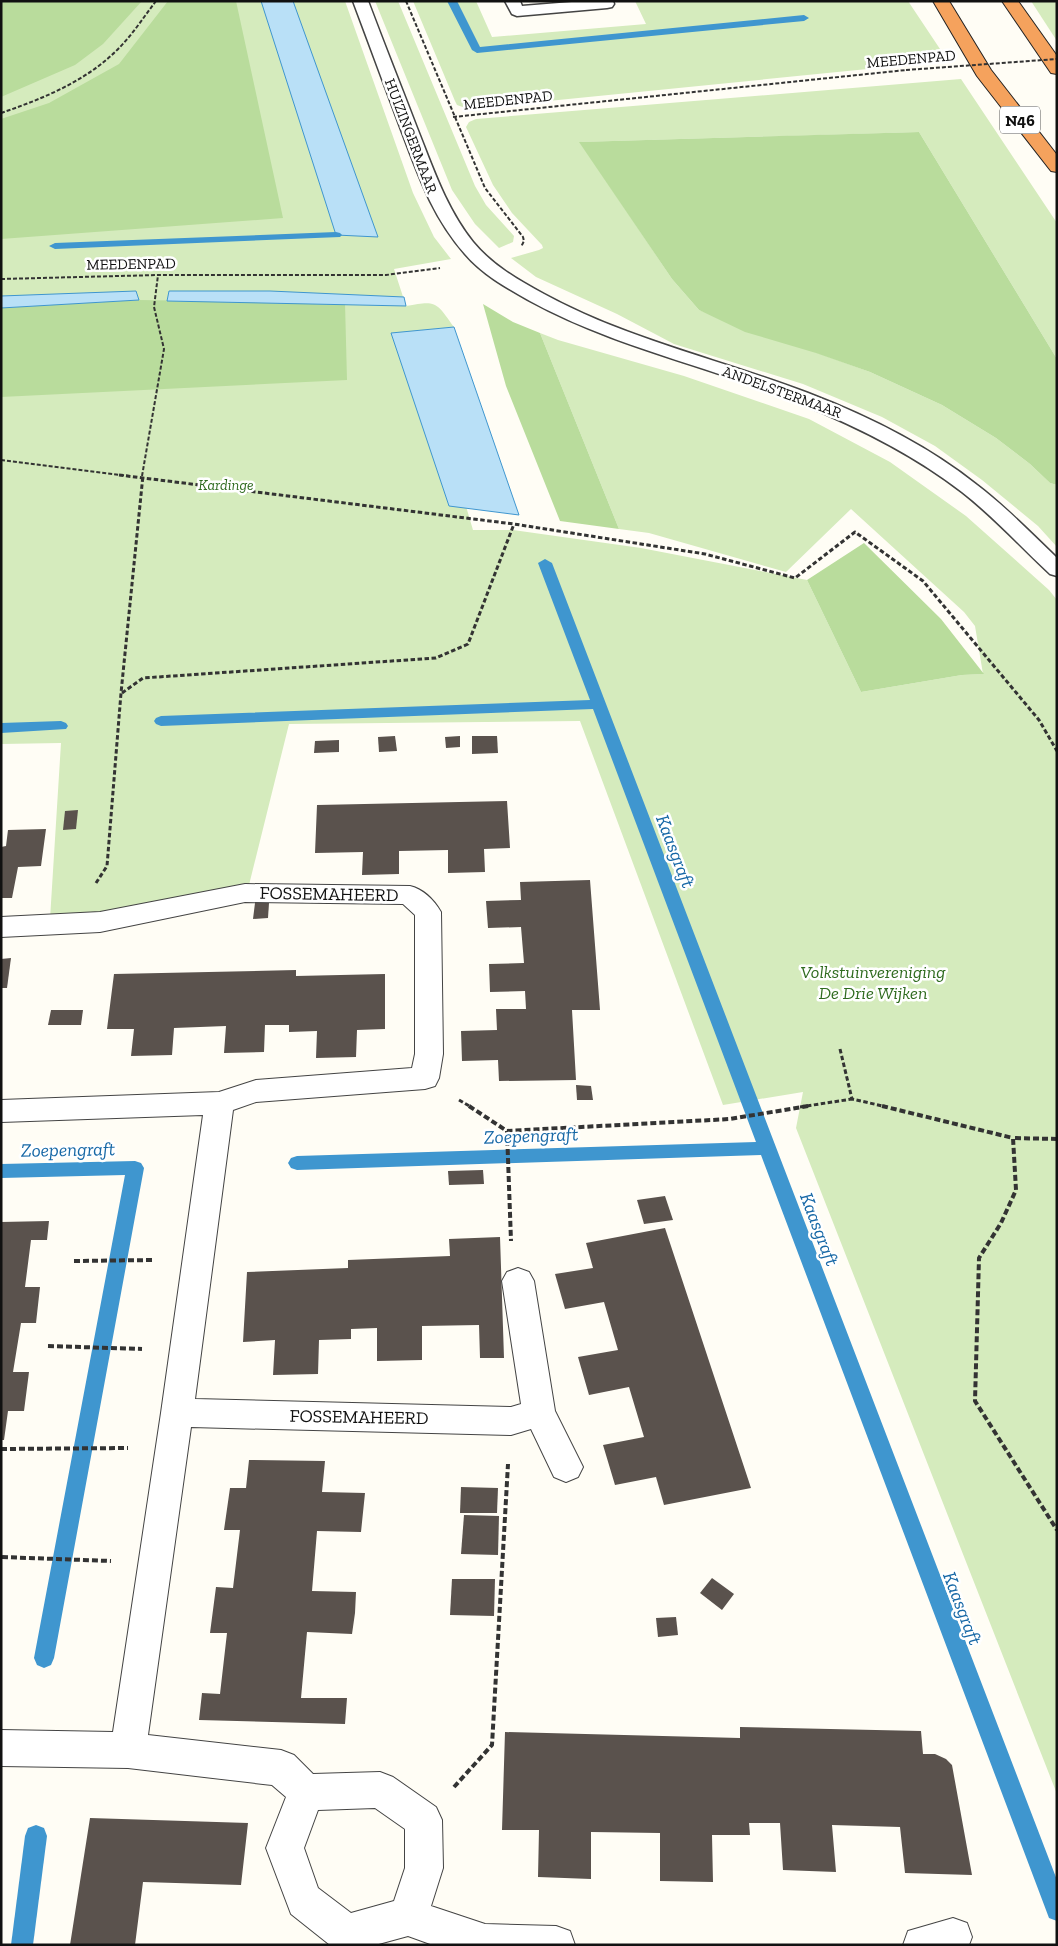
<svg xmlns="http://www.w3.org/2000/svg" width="1058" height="1946" viewBox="0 0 1058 1946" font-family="'Zilla Slab',serif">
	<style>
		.green { fill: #d5ebbd }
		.forest { fill: #b9dc9c }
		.water { fill: #b9e0f7; stroke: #3f96cf }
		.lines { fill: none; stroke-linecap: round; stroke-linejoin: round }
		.stream { fill: #3f96cf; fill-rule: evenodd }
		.building { fill: #5a524d }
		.lane-casing { stroke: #444; stroke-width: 3 }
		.street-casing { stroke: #444; stroke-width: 2 }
		.highway-casing { stroke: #222; stroke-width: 2 }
		.path-far2 { stroke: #333; stroke-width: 2; stroke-dasharray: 4 2; stroke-linecap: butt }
		.path-far1 { stroke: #333; stroke-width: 3; stroke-dasharray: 4.5 2.5; stroke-linecap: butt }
		.path { stroke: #333; stroke-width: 4; stroke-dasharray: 6 3; stroke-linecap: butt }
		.lane { fill: #fff; fill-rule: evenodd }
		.street { fill: #fff; fill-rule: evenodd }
		.highway { fill: #f5a25d; fill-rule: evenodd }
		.path-bridge { stroke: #333; stroke-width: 2; stroke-dasharray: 4 2; stroke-linecap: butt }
		.labels { text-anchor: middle; stroke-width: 5; stroke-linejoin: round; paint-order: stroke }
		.far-street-label { font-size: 15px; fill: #111; stroke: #fff }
		.far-park-label { font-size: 15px; font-style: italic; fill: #2f6b1f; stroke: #fff }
		.shield { fill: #fff; stroke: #585858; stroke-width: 1 }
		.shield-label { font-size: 16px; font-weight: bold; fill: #111 }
		.street-label { font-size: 18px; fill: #111; stroke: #fff }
		.park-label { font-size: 18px; font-style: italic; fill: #2f6b1f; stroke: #fff }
		.water-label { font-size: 19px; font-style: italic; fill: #1768a6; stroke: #fff }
	</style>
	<rect width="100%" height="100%" fill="#fffdf5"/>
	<g class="green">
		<path d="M1,1H345L413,193L434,237L451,259L394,269L406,306C437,300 436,302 454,327L414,331L473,530H513L641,548L807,580L861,692L962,675L983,674L975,626L964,612L851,509L786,572L649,533L619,529L540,333L558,340L684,376L809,419L890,462L966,516L1049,590L1057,600V1794L796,1128L803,1092L723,1105L580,721L289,724L249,885H240L169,903L50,919L61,743L1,744Z"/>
		<polygon points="375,1 398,1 475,186 486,205 514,236 513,242 499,248 475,224 452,190"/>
		<polygon points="413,1 476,1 492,37 646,24 635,1 908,1 948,61 468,109 457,105 455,101"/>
		<polygon points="1031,1 1057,1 1057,41"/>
		<polygon points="961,79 1057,223 1057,359 919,132 580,142 672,279 699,310 870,372 942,405 996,438 1030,464 1050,483 1057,485 1057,547 1038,526 982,480 935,446 882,417 803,384 674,344 617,314 536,277 511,258 539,250 543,248 542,245 512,213 493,185 466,127 469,122 476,119"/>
	</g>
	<g class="forest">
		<polygon points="1,1 142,1 103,44 75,65 1,97"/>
		<polygon points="168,1 236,1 283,218 1,239 1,119 49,103 119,64"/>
		<polygon points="919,132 1057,359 1057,485 1050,483 1030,464 996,438 942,405 870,372 816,353 745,332 699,310 672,279 579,142"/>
		<polygon points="139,300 345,303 347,380 1,397 1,308"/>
		<polygon points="483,304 513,322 540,333 619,529 560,521 506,386"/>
		<polygon points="864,543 941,619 984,674 962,675 861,692 807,580"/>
	</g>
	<g class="water">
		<polygon points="261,1 293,1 378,237 336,235"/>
		<polygon points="136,291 139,300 1,308 1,296"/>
		<polygon points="169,291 270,291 404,297 406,306 167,301"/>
		<polygon points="454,327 519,515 449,506 391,333"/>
	</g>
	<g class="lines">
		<g class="stream">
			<polygon points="447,1 457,1 480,47 804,15 809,18 804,21 477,53 472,50"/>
			<polygon points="336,232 340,233 342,235 340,237 55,249 49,246 55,243"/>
			<polygon points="545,559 552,563 1057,1880 1057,1921 1049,1918 1046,1910 761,1155 297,1170 291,1168 288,1163 291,1158 297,1156 756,1142 593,709 161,726 156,724 154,721 156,718 161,716 590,700 538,563"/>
			<polygon points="61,721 66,723 68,726 66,729 1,733 1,723"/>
			<polygon points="135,1161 141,1163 144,1168 54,1658 51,1665 44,1668 37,1665 34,1658 125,1175 1,1178 1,1164"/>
			<polygon points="36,1825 44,1828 47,1836 33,1945 11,1945 25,1836 28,1828"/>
		</g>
	</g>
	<g class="building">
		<polygon points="395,736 397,751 379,752 378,737"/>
		<polygon points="460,736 460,747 446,748 445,737"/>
		<polygon points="472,736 497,736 498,753 472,754"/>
		<polygon points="339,740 339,752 314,753 315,741"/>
		<polygon points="507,801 510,848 484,849 485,872 448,873 448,850 399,851 399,874 362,875 363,852 315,853 317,805"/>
		<polygon points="78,810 76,829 63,830 65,811"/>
		<polygon points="46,829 41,866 18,867 12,898 1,898 1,847 6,846 8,830"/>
		<polygon points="590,880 600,1010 572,1010 576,1080 499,1081 498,1060 462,1061 461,1031 497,1030 496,1009 526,1009 525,991 490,992 489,964 524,963 521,927 488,928 486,901 521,900 520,882"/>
		<polygon points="255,903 269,903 268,918 253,919"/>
		<polygon points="11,958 7,988 1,988 1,959"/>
		<polygon points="296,970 296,976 385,974 385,1029 357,1030 356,1057 316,1058 317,1031 289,1032 289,1025 265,1025 264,1052 224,1053 226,1026 174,1028 172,1055 131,1056 134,1029 107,1029 114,974"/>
		<polygon points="51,1010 83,1010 81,1025 48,1025"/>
		<polygon points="576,1085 591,1086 593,1100 577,1100"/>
		<polygon points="483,1170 484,1184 449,1185 448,1171"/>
		<polygon points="665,1196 673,1220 644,1224 637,1200"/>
		<polygon points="49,1221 47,1240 31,1240 25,1287 40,1287 36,1323 21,1323 13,1372 29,1372 24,1411 8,1411 4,1440 1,1440 1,1222"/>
		<polygon points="665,1228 751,1488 664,1505 656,1477 615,1485 603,1445 644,1437 629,1387 589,1395 578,1357 618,1350 604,1302 565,1309 555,1274 593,1268 586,1243"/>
		<polygon points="500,1237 504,1358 480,1358 479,1325 422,1326 422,1360 377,1361 377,1328 351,1329 351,1339 319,1340 318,1374 273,1375 275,1340 243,1342 247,1272 348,1268 348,1260 450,1256 449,1239"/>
		<polygon points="249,1460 325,1461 322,1492 365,1493 361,1532 317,1531 312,1591 356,1592 355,1613 352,1634 307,1632 301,1698 347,1698 345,1724 199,1720 202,1693 220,1694 227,1633 210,1633 216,1587 233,1588 240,1530 224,1530 230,1488 246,1488"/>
		<polygon points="461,1487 498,1488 497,1513 460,1513"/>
		<polygon points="464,1515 499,1516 498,1555 461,1554"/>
		<polygon points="712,1578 734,1594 722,1610 700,1593"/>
		<polygon points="452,1579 495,1579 494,1616 450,1615"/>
		<polygon points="676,1617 678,1635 658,1637 656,1618"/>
		<polygon points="740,1727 921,1731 923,1754 935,1754 946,1759 952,1765 972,1875 905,1873 900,1827 832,1825 836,1872 783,1870 780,1823 749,1823 750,1835 712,1835 713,1882 660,1881 660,1833 591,1832 591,1879 538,1877 539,1830 502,1830 505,1732 740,1738"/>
		<polygon points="90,1818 248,1823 241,1885 143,1882 135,1945 70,1945"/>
	</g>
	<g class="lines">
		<defs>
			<g id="lane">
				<path d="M353,1H368C384,44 401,86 417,128C433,168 446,208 473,242C492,265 518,280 544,294C628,340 720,359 808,393C868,416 927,445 977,485C1006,507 1031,533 1057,558V576L1050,574C1021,547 994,517 962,492C913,454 856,426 799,403C710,366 616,348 530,301C507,288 483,275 465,254C431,215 418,174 400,127C384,85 369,43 353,1Z"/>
				<polygon points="505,1 520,1 522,6 584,1 613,1 614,4 612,7 607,8 517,16 512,14"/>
			</g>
			<g id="street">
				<path d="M245,884L410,886C423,889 434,900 441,912L443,1054L439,1078L435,1086L425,1089L256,1102L233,1110L195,1399L511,1407L521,1404L502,1281L507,1272L518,1268L529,1272L534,1281L555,1411L583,1467L578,1477L566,1482L554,1477L531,1429L511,1435L191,1427L148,1735L281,1750L294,1755L313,1774L380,1772L393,1777L436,1807L442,1820L443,1868L431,1906L485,1924L556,1926L570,1931L575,1945H433L408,1936L375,1945H330L291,1914L266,1848L286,1797L272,1785L128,1768L1,1766V1730L113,1732L161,1413L203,1115L1,1122V1100L219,1092L256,1080L412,1068L415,1054V915L403,904L245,902L100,932L1,937V917L100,912ZM375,1808L405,1829V1868L394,1901L351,1913L318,1888L304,1848L318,1810Z"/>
				<polygon points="953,1918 967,1923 972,1937 969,1945 903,1945 908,1931"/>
			</g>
			<g id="highway">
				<polygon points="933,1 949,1 991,70 1057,155 1057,172 1051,171 977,76"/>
				<polygon points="1002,1 1018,1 1057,56 1057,74 1051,73"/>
			</g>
		</defs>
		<use href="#lane" class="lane-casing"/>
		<use href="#street" class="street-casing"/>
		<use href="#highway" class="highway-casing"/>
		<g class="path-far2">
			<polyline points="406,1 485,188 523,237 524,241 521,247"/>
			<path d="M1,113C42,99 84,82 115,52C131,37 143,18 156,1"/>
			<polyline points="453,117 906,70"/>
			<polyline points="1,279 158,275 386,275 440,268"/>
			<polyline points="1,460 129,476"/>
			<polyline points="142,476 164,349 154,307 158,275"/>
		</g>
		<g class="path-far1">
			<polyline points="119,475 514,524 705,554 795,578 855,532 923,581 1039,720 1057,751"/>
			<polyline points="122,693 143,678 436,658 468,644 514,524"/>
			<polyline points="96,883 107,866 121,693 143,475"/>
			<polyline points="840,1049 852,1099 887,1107"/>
			<polyline points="459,1100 471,1107"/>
			<polyline points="800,1107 852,1099"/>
		</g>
		<g class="path">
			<polyline points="469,1106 507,1131 730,1119 808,1106"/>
			<polyline points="882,1106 1013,1138"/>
			<polyline points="507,1131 511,1241"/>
			<polyline points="1057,1139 1013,1138 1016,1190 1001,1223 979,1258 975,1401 1057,1530"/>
			<polyline points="74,1261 154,1260"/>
			<polyline points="48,1346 142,1349"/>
			<polyline points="1,1449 128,1448"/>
			<polyline points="2,1557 111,1561"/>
			<polyline points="454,1787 492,1745 508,1464"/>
		</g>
		<use href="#lane" class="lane"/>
		<use href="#street" class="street"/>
		<use href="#highway" class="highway"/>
		<polyline class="path-bridge" points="906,70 1057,59"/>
	</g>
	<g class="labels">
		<g class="far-street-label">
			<text transform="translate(911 59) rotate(-5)" y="5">MEEDENPAD</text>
			<text transform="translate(508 100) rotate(-6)" y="5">MEEDENPAD</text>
			<text transform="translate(411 136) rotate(69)" y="5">HUIZINGERMAAR</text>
			<text transform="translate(131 264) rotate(-1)" y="5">MEEDENPAD</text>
			<text transform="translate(782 392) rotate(20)" y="5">ANDELSTERMAAR</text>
		</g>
		<g class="far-park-label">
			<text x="226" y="490">Kardinge</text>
		</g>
		<rect class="shield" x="1000" y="106.5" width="40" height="27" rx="4"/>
		<g class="shield-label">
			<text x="1020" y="126">N46</text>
		</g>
		<g class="street-label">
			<text transform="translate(329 894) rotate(1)" y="6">FOSSEMAHEERD</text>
			<text transform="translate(359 1417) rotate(1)" y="6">FOSSEMAHEERD</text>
		</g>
		<g class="park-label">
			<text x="873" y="978">Volkstuinvereniging<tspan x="873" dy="21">De Drie Wijken</tspan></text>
		</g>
		<g class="water-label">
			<text transform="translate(676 851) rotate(69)" y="7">Kaasgraft</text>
			<text transform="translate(531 1135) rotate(-2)" y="7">Zoepengraft</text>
			<text transform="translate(68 1149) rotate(-1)" y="7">Zoepengraft</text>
			<text transform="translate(820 1229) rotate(69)" y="7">Kaasgraft</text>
			<text transform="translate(963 1608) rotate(69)" y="7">Kaasgraft</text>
		</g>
	</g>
	<rect width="1058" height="1946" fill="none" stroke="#111111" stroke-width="5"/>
</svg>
